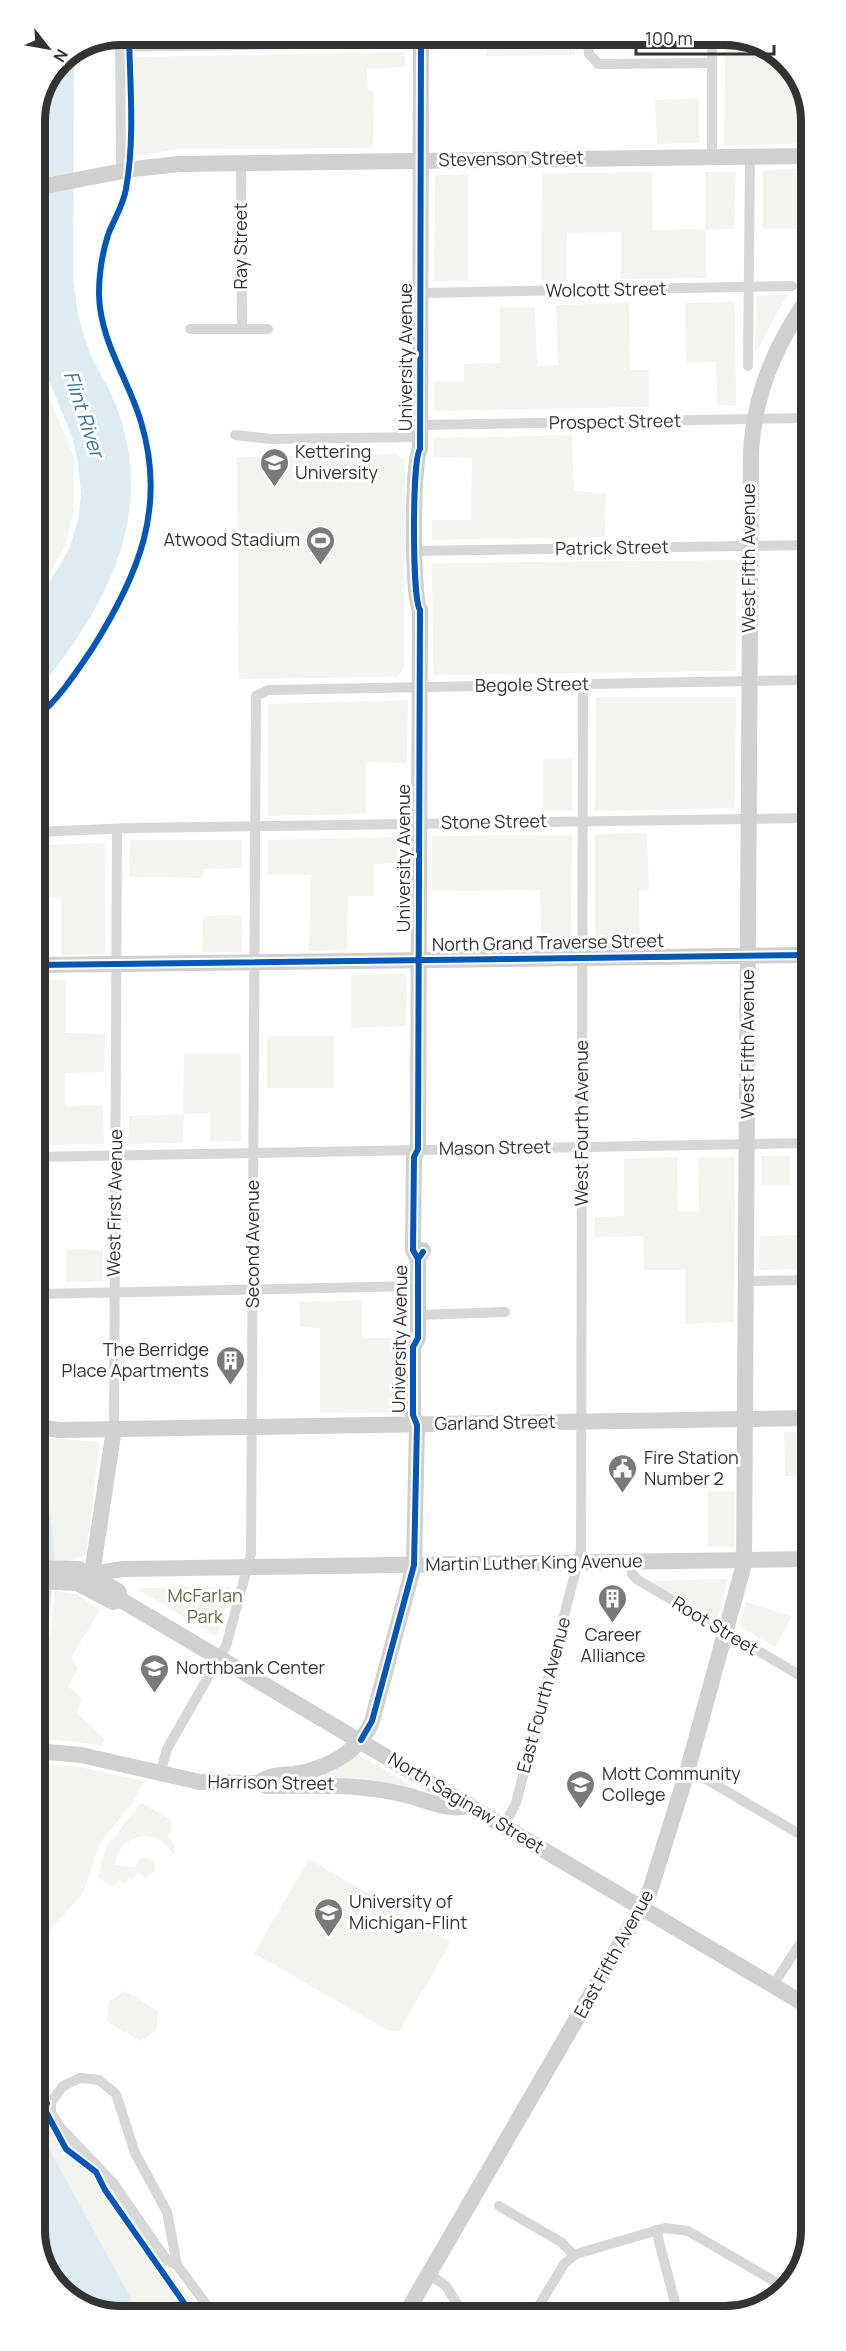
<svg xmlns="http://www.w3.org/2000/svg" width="846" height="2351" viewBox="0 0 846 2351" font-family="Manrope,sans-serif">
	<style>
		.green { fill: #f1f5ed }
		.water { fill: #ddebf3 }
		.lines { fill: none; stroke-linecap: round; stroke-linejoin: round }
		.street { stroke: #d7d7d7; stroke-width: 10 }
		.secondary { stroke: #d0d0d0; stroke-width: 16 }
		.cycleway-casing { stroke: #fff; stroke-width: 10 }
		.cycleway { stroke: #0057b8; stroke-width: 6 }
		.labels { text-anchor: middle; stroke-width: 6; stroke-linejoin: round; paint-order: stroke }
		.street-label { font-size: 18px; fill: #333; stroke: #fff }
		.poi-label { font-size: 18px; fill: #333; stroke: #fff; text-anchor: start }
		.park-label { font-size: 18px; fill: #56703f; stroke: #fff }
		.water-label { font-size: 20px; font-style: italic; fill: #3f7597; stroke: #fff }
		.rim { fill: none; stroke: #333; stroke-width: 8 }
	</style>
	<rect width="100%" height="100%" fill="#fff"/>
	<g class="green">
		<polygon points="486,35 574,35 575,55 486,56"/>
		<polygon points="725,35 731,35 782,56 808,98 809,143 724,146"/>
		<polygon points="405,52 405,67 367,69 368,90 374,91 373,145 369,148 178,149 133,157 132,57"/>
		<polygon points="699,98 699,143 657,144 655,100"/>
		<polygon points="796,169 796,229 763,229 763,170"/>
		<polygon points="652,172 653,230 705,229 705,172 736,172 734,229 705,230 706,278 621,279 621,232 567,233 567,281 541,280 542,173"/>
		<polygon points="435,175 468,175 468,281 434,281"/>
		<polygon points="788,294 755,354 757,296"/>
		<polygon points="735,302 736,406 717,405 716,362 686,363 685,303"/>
		<polygon points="629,303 630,370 649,370 649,407 434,411 434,381 464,381 464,364 500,363 500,307 535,307 537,366 558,365 556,305"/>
		<polygon points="35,365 74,456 74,511 65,546 35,600"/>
		<polygon points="572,435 574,491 606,493 605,537 432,540 432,520 471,520 472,458 433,457 433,438"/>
		<polygon points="397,454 405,461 404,669 398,677 239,679 237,457"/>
		<polygon points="736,560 736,671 433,675 432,563"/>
		<polygon points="596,697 736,697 735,808 595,811"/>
		<polygon points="408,700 407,763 366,762 366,814 268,816 268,704"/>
		<rect x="543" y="759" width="29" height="52"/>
		<polygon points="647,833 649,890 639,890 640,944 595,946 595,834"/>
		<polygon points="572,835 571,946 541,947 540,890 432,891 432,836"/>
		<polygon points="407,837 407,863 374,864 374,896 348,896 347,950 309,951 311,875 268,875 268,840"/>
		<polygon points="130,840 242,840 242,868 204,869 203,878 129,877"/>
		<polygon points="105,843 105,954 61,955 61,897 36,898 36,845"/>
		<polygon points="241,915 242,952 202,952 203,916"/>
		<polygon points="404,974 407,977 406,1026 351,1028 351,975"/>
		<polygon points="39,980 66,980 66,1033 105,1034 104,1072 65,1073 65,1106 103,1105 104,1144 36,1145 36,1094 41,1094"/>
		<rect x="267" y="1036" width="67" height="52"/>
		<polygon points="184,1054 241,1054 241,1141 210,1142 210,1113 184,1114 183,1143 128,1144 129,1116 183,1114"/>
		<rect x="761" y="1156" width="29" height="29"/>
		<polygon points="677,1157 678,1211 699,1211 698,1157 735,1157 734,1322 685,1324 685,1270 644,1270 643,1236 594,1237 595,1217 624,1216 624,1159"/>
		<polygon points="810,1235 810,1269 759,1270 760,1236"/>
		<polygon points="66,1249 103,1250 103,1281 66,1282"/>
		<polygon points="362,1300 362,1338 405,1338 405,1412 320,1413 320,1328 300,1327 299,1302"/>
		<polygon points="810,1431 810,1476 785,1476 784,1432"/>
		<polygon points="36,1437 100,1442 86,1555 54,1567 50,1519 36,1467"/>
		<rect x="708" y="1491" width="27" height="56"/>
		<polygon points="728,1579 718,1617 715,1619 647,1581"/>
		<path d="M54,1586L55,1591L76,1594L100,1610L71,1658L78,1669L68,1686L82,1699L77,1713L105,1739L101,1745L37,1738C37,1687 54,1637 54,1586Z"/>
		<polygon points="231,1587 217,1637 139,1590 140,1588"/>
		<polygon points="746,1602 792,1616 775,1647 740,1627"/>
		<polygon points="358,1754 419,1790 418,1791 321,1777"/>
		<polygon points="37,1763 75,1766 144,1781 133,1802 100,1843 83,1893 51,1929 37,1967"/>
		<path d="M141,1803L171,1820L172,1829L167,1837L173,1841L175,1855C170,1851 166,1843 158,1839C138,1830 117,1844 115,1865L135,1867L139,1859L146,1857L154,1863L155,1871L146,1878L138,1872L133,1879L129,1877L125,1884L119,1880L114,1887L98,1878L106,1847Z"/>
		<polygon points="309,1859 451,1942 399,2031 389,2031 254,1953"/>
		<polygon points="125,1991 158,2011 156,2031 140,2041 107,2022 108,2002"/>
		<polygon points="37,2046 55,2110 63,2125 127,2197 177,2280 202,2316 115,2316 68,2298 38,2253"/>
	</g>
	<g class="water">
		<path d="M74,54L73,274C75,301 79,325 89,350C96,368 108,384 115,403C159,512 106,610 35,693V607L70,547L79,516L81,492L77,457L72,437L35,346V115L60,59Z"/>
		<path d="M36,1469C68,1539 49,1619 37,1691Z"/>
		<polygon points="37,2127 140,2315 155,2307 161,2316 115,2316 68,2298 52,2275 38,2243"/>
	</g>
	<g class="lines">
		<g class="street">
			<polyline points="120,35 121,172"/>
			<polyline points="587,35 589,54 598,64 712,63"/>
			<polyline points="712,35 712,157"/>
			<polyline points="120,47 421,42"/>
			<polyline points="241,162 242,329"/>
			<polyline points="421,293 792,286"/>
			<polyline points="190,329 268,329"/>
			<polyline points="748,366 750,157"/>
			<polyline points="420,425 809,418"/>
			<polyline points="235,435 271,439 420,437"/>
			<polyline points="415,551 809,545"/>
			<polyline points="36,832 131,828 809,818"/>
			<polyline points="36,1157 810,1143"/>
			<polyline points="747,1281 810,1280"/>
			<polyline points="36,1294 418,1286"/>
			<polyline points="418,1315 505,1312"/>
			<polyline points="114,1429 117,830"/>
			<polyline points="630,1562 632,1574 638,1580 811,1682"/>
			<polyline points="687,1772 706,1779 811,1841"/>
			<polyline points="160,1775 167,1749 226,1646 251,1554 256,696 268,690 809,680"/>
			<polyline points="504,1826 516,1803 581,1550 583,684"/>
			<polyline points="773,1985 811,1927"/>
			<polyline points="499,2206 561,2242 574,2255"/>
			<polyline points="656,2230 678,2314"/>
			<polyline points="177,2265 166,2259 114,2184 60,2127 51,2112 51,2102 63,2086 80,2078 99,2080 116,2094 135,2153 167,2212 177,2265 215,2316"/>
			<polyline points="429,2274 446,2286 464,2315"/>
			<polyline points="534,2314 564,2264 576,2254 665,2228 688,2231 786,2288"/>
		</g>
		<g class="secondary">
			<polyline points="35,188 133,169 180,164 809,156"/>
			<polyline points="36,965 810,955"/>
			<path d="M418,1259L413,1250L414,1157L418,1149L420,610C412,598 412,459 420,449L421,35"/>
			<polyline points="36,1427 60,1430 810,1418"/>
			<polyline points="37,1568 79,1569 118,1591 121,1600"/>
			<polyline points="92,1574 123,1569 811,1559"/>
			<polyline points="37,1581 77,1583 113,1602 121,1600 811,2008"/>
			<polyline points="88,1581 92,1574 114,1429"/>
			<path d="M37,1751L81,1755L200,1782L259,1783L267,1786C315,1786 359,1783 406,1795C423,1799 452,1813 469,1805"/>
			<path d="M259,1783C268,1775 282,1775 294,1774C326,1769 360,1752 372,1721L414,1565L417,1425L413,1415V1347L418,1338V1259L423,1250"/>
			<path d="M405,2315L649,1894L687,1772L744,1564L751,452C754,394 776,343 809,297"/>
		</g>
		<defs>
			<g id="cycleway">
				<path d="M35,719C59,699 75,674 92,649C138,576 167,508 141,422C128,378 100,342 99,294C99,274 102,254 108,235C114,219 123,206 126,189C135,139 130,85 129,35"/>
				<polyline points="36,965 810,955"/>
				<path d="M418,1259L413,1250L414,1157L418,1149L420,610C412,598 412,459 420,449L421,35"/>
				<polyline points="361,1740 372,1721 414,1565 417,1425 413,1415 413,1347 418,1338 418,1259 423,1252"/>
				<polyline points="37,2099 43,2096 47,2103 45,2110 66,2149 96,2172 105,2190 189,2310 189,2316"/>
			</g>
		</defs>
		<use href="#cycleway" class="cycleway-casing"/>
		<use href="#cycleway" class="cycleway"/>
	</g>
	<defs>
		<symbol id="university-pin" viewBox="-11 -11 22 30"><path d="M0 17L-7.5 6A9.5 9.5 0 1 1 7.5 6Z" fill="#7a7a7a" stroke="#fff"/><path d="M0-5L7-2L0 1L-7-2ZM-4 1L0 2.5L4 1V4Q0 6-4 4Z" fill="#fff"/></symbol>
		<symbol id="stadium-pin" viewBox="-11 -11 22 30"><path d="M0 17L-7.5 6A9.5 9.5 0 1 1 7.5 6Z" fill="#7a7a7a" stroke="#fff"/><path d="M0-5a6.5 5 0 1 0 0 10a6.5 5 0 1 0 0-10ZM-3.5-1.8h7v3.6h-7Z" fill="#fff"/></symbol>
		<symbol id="building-pin" viewBox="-11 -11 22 30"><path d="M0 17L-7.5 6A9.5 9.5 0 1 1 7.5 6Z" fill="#7a7a7a" stroke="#fff"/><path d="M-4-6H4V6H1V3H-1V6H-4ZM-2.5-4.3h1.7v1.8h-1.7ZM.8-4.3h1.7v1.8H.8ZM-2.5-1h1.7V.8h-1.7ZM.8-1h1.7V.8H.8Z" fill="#fff"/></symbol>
		<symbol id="civic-pin" viewBox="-11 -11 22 30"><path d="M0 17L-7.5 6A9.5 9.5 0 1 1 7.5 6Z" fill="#7a7a7a" stroke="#fff"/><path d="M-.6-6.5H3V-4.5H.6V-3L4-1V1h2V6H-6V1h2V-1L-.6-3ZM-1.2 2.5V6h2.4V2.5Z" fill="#fff"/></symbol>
	</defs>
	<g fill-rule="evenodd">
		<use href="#university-pin" x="258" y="446" width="33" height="45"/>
		<use href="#stadium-pin" x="304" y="524" width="33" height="45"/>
		<use href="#building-pin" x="214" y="1344" width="33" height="45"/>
		<use href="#civic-pin" x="606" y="1452" width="33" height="45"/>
		<use href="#building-pin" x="596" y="1582" width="33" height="45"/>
		<use href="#university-pin" x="138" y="1652" width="33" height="45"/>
		<use href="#university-pin" x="564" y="1768" width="33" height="45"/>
		<use href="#university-pin" x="312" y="1896" width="33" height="45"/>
	</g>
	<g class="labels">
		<g class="street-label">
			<text transform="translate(511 159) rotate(-1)" y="6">Stevenson Street</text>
			<text transform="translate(241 246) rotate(-90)" y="6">Ray Street</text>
			<text transform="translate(606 290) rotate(-1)" y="6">Wolcott Street</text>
			<text transform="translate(406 357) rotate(-90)" y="6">University Avenue</text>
			<text transform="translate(615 422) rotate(-1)" y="6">Prospect Street</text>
			<text transform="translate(612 548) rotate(-1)" y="6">Patrick Street</text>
			<text transform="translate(749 558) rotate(-90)" y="6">West Fifth Avenue</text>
			<text transform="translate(532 685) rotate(-1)" y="6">Begole Street</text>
			<text transform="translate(494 822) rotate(-1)" y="6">Stone Street</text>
			<text transform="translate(404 858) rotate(-90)" y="6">University Avenue</text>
			<text transform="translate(548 943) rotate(-1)" y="6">North Grand Traverse Street</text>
			<text transform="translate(748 1044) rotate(-90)" y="6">West Fifth Avenue</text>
			<text transform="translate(582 1123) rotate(-90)" y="6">West Fourth Avenue</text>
			<text transform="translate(495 1148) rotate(-1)" y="6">Mason Street</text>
			<text transform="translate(115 1203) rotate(-89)" y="6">West First Avenue</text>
			<text transform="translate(253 1244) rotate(-90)" y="6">Second Avenue</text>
			<text transform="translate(400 1339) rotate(-89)" y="6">University Avenue</text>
			<text transform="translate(495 1423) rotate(-1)" y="6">Garland Street</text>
			<text transform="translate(534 1563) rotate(-1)" y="6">Martin Luther King Avenue</text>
			<text transform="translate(715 1626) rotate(31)" y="6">Root Street</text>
			<text transform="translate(544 1695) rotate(-75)" y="6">East Fourth Avenue</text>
			<text transform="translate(271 1783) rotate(1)" y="6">Harrison Street</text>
			<text transform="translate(466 1803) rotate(31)" y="6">North Saginaw Street</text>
			<text transform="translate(614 1954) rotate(-61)" y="6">East Fifth Avenue</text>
		</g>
		<g class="poi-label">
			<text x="295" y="458">Kettering<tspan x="295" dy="21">University</tspan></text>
			<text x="300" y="546" text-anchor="end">Atwood Stadium</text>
			<text x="209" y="1356" text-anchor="end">The Berridge<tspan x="209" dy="21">Place Apartments</tspan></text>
			<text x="644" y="1464">Fire Station<tspan x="644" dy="21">Number 2</tspan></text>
			<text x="613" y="1641" text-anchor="middle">Career<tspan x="613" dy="21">Alliance</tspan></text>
			<text x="176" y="1674">Northbank Center</text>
			<text x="602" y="1780">Mott Community<tspan x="602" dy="21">College</tspan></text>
			<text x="349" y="1908">University of<tspan x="349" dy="21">Michigan-Flint</tspan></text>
		</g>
		<g class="park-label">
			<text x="205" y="1602">McFarlan<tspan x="205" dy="21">Park</tspan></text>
		</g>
		<g class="water-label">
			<text transform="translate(84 414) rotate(72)" y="7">Flint River</text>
		</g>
	</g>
	<path d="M0 0H846V2351H0ZM121 45H725A76 76 0 0 1 801 121V2230A76 76 0 0 1 725 2306H121A76 76 0 0 1 45 2230V121A76 76 0 0 1 121 45Z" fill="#fff" fill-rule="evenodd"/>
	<path class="rim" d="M121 45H725A76 76 0 0 1 801 121V2230A76 76 0 0 1 725 2306H121A76 76 0 0 1 45 2230V121A76 76 0 0 1 121 45Z"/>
	<g transform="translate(48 48) rotate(121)" stroke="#ffffff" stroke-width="4.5" paint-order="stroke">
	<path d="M0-4.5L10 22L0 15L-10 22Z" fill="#333333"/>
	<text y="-9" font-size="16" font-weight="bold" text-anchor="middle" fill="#333333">N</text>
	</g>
	<path d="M636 45v9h138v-9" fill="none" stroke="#333333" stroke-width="3"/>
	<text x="645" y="45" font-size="18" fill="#333333" stroke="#ffffff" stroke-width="4.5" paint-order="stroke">100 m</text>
</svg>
